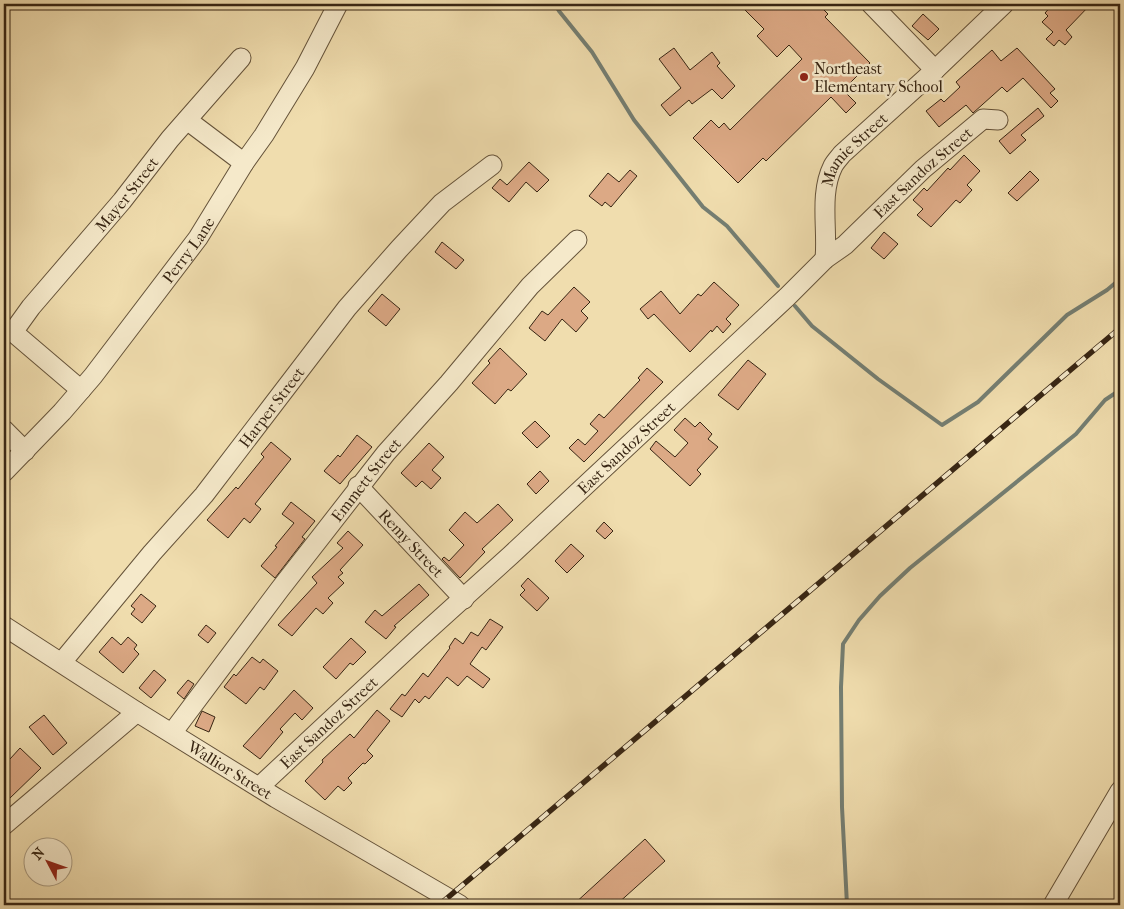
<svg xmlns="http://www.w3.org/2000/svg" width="1124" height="909" viewBox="0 0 1124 909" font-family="'IM FELL French Canon',serif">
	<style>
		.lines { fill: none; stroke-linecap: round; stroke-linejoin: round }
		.stream { stroke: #747e72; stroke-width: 4 }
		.building { fill: #dca985; stroke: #372513 }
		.minor-casing { stroke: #65533a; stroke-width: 21 }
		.minor { stroke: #f5e9ca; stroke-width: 19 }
		.rail-casing { stroke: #372513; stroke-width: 5.5 }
		.rail { stroke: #f5e9ca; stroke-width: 4; stroke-dasharray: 11; stroke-linecap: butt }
		.poi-dot { fill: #8f2418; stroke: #f5e9ca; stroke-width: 2 }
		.labels { text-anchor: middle; stroke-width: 5; stroke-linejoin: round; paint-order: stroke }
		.poi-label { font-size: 16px; fill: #372513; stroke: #f5e9ca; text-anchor: start }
		.street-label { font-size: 16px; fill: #372513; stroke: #f5e9ca }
	</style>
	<rect width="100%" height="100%" fill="#f0ddae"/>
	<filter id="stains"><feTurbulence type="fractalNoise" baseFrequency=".004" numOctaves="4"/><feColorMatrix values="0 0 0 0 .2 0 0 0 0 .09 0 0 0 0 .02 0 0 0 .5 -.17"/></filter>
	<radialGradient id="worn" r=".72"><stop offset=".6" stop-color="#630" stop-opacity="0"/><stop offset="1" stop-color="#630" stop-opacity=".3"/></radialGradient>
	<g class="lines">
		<g class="stream">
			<polyline points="555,4 559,11 592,52 634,120 703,207 727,226 778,286"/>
			<polyline points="795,306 812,326 878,379 942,425 978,402 1067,315 1107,290 1120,279"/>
			<polyline points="847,905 842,807 841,687 843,644 859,620 880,596 910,568 1076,434 1105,400 1120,390"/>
		</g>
	</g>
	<g class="building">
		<polygon points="739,4 818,4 828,14 825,17 870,63 843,90 856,103 846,113 831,97 766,161 763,158 738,183 693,138 711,120 719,128 724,123 730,130 802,59 789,45 777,57 757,36 764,29"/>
		<polygon points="1053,4 1091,4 1066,30 1072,37 1065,45 1059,40 1054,46 1046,39 1053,32 1042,22 1048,16 1045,13"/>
		<polygon points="923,14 939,29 928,40 912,26"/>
		<polygon points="674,48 690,70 712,52 720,63 717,66 735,86 722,99 712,89 692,104 689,100 670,116 661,105 681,88 659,59"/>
		<polygon points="1017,48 1055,89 1050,93 1058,101 1051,108 1023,78 1007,92 1002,87 973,113 966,105 939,127 926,111 941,99 944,102 960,87 956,82 992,50 1001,61"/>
		<polygon points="1038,108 1044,116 1021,135 1026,140 1010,154 999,141"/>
		<polygon points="964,155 980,171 967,185 972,190 960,203 956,200 931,227 917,215 923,209 913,200 924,188 927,191 948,168 950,170"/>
		<polygon points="529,162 549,180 537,192 526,182 509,202 492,188 500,179 507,185"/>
		<polygon points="630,170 637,176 611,207 605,202 602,206 589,196 608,173 619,182"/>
		<polygon points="1030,171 1039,180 1017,201 1008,193"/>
		<polygon points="884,232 898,244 884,259 871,248"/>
		<polygon points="442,242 464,260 456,269 435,252"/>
		<polygon points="714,282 739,305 726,319 731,324 723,333 717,326 712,332 711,330 690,352 654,314 648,319 640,309 661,291 680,314 698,294 701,296"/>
		<polygon points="574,287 590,302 581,311 588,318 576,332 562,319 545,341 529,328 542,311 548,315"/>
		<polygon points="382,294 400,309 386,326 368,311"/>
		<polygon points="500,348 527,374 511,391 508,389 495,404 472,383 490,363 488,361"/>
		<polygon points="748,360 766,374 738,410 718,395"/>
		<polygon points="647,368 663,382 584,462 569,448 578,439 585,445 598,431 590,424 599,414 604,418 640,380 638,378"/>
		<polygon points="685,418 695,427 700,422 712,434 708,439 718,447 697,470 701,474 690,486 650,449 656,441 675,457 688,443 674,430"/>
		<polygon points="535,421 550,436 537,448 522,433"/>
		<polygon points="357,435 372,447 340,484 324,471 338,455 340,457"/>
		<polygon points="271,442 291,459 255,504 261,509 250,523 244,518 228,538 207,520 236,487 238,489 264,457 261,454"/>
		<polygon points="429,443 444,457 432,470 441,478 431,489 422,481 416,487 401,473"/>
		<polygon points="540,471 549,481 536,494 527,484"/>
		<polygon points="291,502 315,521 302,537 305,539 275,578 261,566 277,547 275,546 294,523 282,514"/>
		<polygon points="498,504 513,520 482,549 485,552 460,578 442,559 444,557 449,561 464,545 449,530 465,512 477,523"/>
		<polygon points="604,522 613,531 605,539 596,531"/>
		<polygon points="348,531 363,545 340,570 343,573 338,577 344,583 328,598 333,603 323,614 316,608 292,636 278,625 317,583 312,577 343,548 337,543"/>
		<polygon points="571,544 584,556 567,573 555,561"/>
		<polygon points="528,578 549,598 537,611 520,595 525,590 521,586"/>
		<polygon points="419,584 429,595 394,626 396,627 386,639 365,622 375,610 382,616"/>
		<polygon points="141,594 156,606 142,623 131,614 135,609 131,606"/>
		<polygon points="490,619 503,627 486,650 482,647 470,664 490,679 483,688 467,676 458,686 447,677 429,699 425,696 419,703 415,699 402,717 390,709 402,694 405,696 423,673 428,677 450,648 449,647 455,638 463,644 471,632 478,636"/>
		<polygon points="206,625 216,633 208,643 198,635"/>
		<polygon points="112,637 121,645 128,637 137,645 134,649 139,654 123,673 99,652"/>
		<polygon points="351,638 366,652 353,665 350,663 336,679 323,667"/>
		<polygon points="252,657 260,663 263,659 278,671 264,690 260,687 246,704 224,687 234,674 236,676"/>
		<polygon points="154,670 166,680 151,698 139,688"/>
		<polygon points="188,680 194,684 184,699 177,693"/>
		<polygon points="294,690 313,708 302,720 295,713 280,729 283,732 260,759 243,746"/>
		<polygon points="377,710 390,721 367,750 373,756 365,764 363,763 348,778 352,783 344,791 338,786 325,800 305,781 323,762 322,760 350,734 354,738"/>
		<polygon points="202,711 215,717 209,732 195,726"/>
		<polygon points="44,715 67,743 53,755 29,727"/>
		<polygon points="20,748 41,768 9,799 4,793 4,752 10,759"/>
		<polygon points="645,839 665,861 616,905 573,905"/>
	</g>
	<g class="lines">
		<defs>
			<g id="minor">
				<polyline points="871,4 935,70"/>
				<polyline points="187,120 244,163"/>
				<path id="s1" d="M825,259C828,229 819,194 833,166C835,162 839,158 842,154L935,70L1004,4"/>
				<path id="s2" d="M81,390L13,332L31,307L122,201L170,139L241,58"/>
				<polyline points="4,430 25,451"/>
				<path id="s3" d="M4,472L62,412L93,376L198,238L244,163L264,135L305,68L338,4"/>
				<path id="s4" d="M358,486L464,599"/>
				<path id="s5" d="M4,626L137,712L276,798L460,905"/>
				<path id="s6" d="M62,662L152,553L204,495L347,308L399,249L442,203L492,165"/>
				<path id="s7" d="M172,733L280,589L386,453L449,383L530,286L577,240"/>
				<path id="s8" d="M259,787L418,639L511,555L787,297L825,259L845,245L923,169L983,119L998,120"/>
				<polyline points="4,825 137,712"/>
				<polyline points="1053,905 1120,791"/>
			</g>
		</defs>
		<use href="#minor" class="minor-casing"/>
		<use href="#minor" class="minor"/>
		<defs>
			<polyline id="rail" points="439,905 1120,328"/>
		</defs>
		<use href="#rail" class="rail-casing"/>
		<use href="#rail" class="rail"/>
	</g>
	<circle class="poi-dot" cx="804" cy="77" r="5"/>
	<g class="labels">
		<g class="poi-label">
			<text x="814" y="74">Northeast<tspan x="814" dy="18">Elementary School</tspan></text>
		</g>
		<g class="street-label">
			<text dy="6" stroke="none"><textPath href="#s1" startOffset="120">Mamie Street</textPath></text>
			<text dy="6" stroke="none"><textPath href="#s8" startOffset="905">East Sandoz Street</textPath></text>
			<text dy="6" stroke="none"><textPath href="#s2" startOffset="268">Mayer Street</textPath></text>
			<text dy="6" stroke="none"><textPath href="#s3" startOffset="289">Perry Lane</textPath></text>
			<text dy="6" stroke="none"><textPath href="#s6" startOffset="330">Harper Street</textPath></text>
			<text dy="6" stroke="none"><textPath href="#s8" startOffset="500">East Sandoz Street</textPath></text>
			<text dy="6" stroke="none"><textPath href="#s7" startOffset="319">Emmett Street</textPath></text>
			<text dy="6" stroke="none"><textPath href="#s4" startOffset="78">Remy Street</textPath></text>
			<text dy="6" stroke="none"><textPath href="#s8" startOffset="95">East Sandoz Street</textPath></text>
			<text dy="6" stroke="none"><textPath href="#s5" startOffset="268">Wallior Street</textPath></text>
		</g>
	</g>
	<rect width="1124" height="909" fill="none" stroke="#f0ddae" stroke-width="20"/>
	<rect x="5" y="5" width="1114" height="899" fill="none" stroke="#372513" stroke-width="2.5"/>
	<rect x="10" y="10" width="1104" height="889" fill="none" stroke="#372513"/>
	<g transform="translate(48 862) rotate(311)"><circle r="24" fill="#f5e9ca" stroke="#a99b81"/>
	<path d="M0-4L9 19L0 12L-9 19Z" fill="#8f2418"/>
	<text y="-8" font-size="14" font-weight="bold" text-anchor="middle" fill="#372513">N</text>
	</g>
	<rect width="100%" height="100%" filter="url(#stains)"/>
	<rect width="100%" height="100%" fill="url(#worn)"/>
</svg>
